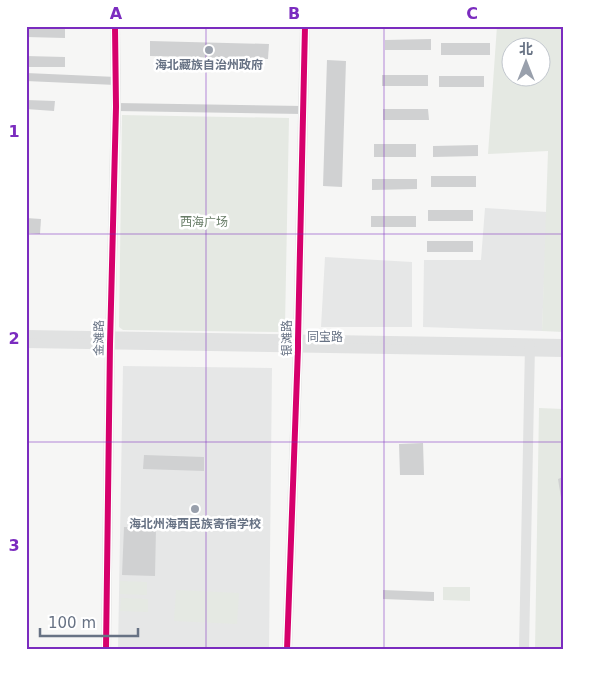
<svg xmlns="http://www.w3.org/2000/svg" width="589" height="676" viewBox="0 0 589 676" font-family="'DejaVu Sans','Noto Sans SC',sans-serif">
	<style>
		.built { fill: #e6e7e7 }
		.green { fill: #e5e9e3; fill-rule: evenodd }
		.building { fill: #d0d1d2 }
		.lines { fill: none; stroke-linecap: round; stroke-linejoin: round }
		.street { stroke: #cecfd0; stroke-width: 8 }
		.secondary { stroke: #e1e2e2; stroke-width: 10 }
		.cycleway-casing { stroke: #fff; stroke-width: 9 }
		.cycleway { stroke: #d6006c; stroke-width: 6 }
		.grid { fill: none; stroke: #7b2cbf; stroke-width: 1; stroke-opacity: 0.55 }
		.poi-dot { fill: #99a0ac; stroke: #fff; stroke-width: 2 }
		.labels { text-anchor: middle; stroke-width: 5; stroke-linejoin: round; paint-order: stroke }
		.poi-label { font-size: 12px; font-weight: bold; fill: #677284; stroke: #fff }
		.park-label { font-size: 12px; fill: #667b65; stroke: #fff }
		.street-label { font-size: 12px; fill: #677284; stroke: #fff }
		.neatline { fill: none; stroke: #7b2cbf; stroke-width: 2 }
		.grid-label { font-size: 16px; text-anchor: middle; font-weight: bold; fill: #7b2cbf }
	</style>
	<rect width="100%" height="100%" fill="#f6f6f5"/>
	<g class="built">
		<polygon points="485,208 547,212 542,331 423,327 424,260 481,260"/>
		<polygon points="325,257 412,262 412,327 321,327"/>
		<polygon points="123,366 272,368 269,650 118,650"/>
	</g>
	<g class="green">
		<path d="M497,26H563V332L542,331L548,151L488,154ZM512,48H542V78H512Z"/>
		<polygon points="122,115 289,118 285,326 281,332 123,330 119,327"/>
		<polygon points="539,408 563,409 563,650 535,650"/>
		<polygon points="120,581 147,582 147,595 120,594"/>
		<polygon points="443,587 470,587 470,601 443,600"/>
		<polygon points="176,590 239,593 237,624 174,621"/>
		<polygon points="121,598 148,599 148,612 120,611"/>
	</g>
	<g class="building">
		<polygon points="26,27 65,28 65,38 26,37"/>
		<polygon points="431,39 431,50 385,50 385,40"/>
		<polygon points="150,41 269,44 268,59 150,56"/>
		<rect x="441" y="43" width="49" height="12"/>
		<polygon points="26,56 65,57 65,67 26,67"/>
		<polygon points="327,60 346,61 342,187 323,186"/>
		<rect x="382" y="75" width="46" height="11"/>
		<rect x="439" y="76" width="45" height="11"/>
		<polygon points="26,100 55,101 54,111 26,109"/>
		<polygon points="383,109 428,109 429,120 383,120"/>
		<rect x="374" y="144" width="42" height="13"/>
		<polygon points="478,145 478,156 433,157 433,146"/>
		<rect x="431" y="176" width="45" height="11"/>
		<polygon points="372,179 417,179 417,189 372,190"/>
		<rect x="428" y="210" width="45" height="11"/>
		<rect x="371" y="216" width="45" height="11"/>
		<polygon points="26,218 41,219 40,234 26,233"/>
		<rect x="427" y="241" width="46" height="11"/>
		<polygon points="423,443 424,475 400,475 399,444"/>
		<polygon points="144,455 204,457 204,471 143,469"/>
		<polygon points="563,477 563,504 562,504 558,479"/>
		<polygon points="124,527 156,528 155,576 122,575"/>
		<polygon points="383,590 434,592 434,601 383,599"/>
	</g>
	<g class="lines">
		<g class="street">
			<polyline points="26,77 116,81"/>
			<polyline points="116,107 303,110"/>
		</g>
		<g class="secondary">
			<polyline points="26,335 563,344"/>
			<polyline points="26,343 563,352"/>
			<polyline points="106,650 110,344 116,107 115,26"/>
			<polyline points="287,650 298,348 298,340 305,26"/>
			<polyline points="524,650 530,345"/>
		</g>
		<defs>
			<g id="cycleway">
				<polyline points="106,650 110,344 116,107 115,26"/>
				<polyline points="287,650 298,348 298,340 305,26"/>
			</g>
		</defs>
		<use href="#cycleway" class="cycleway-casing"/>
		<use href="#cycleway" class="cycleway"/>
	</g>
	<path class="grid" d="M206,26V650M384,26V650M26,234H563M26,442H563"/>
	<g class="poi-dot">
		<circle cx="209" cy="50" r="5"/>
		<circle cx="195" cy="509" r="5"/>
	</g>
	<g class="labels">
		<g class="poi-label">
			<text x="209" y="69">海北藏族自治州政府</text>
			<text x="195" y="528">海北州海西民族寄宿学校</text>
		</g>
		<g class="park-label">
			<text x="204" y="226">西海广场</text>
		</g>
		<g class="street-label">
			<text x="325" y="341">同宝路</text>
			<text transform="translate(99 338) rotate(-89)" y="4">金滩路</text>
			<text transform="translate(287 338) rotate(-90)" y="4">银滩路</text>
		</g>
	</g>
	<rect width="589" height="676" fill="none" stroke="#ffffff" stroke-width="55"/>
	<g transform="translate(526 62)"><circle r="24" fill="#ffffff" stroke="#c2c7ce"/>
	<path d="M0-4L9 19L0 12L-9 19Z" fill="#99a0ac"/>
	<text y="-8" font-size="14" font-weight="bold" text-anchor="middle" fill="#677284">北</text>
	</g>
	<path d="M40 628v8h98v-8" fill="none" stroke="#677284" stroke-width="2.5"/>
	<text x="48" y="628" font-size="15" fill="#677284" stroke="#ffffff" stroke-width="4" paint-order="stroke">100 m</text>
	<rect x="28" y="28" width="534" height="620" class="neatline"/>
	<g class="grid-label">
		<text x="116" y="19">A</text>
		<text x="294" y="19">B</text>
		<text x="472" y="19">C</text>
		<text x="14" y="137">1</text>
		<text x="14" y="344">2</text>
		<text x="14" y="551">3</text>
	</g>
</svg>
